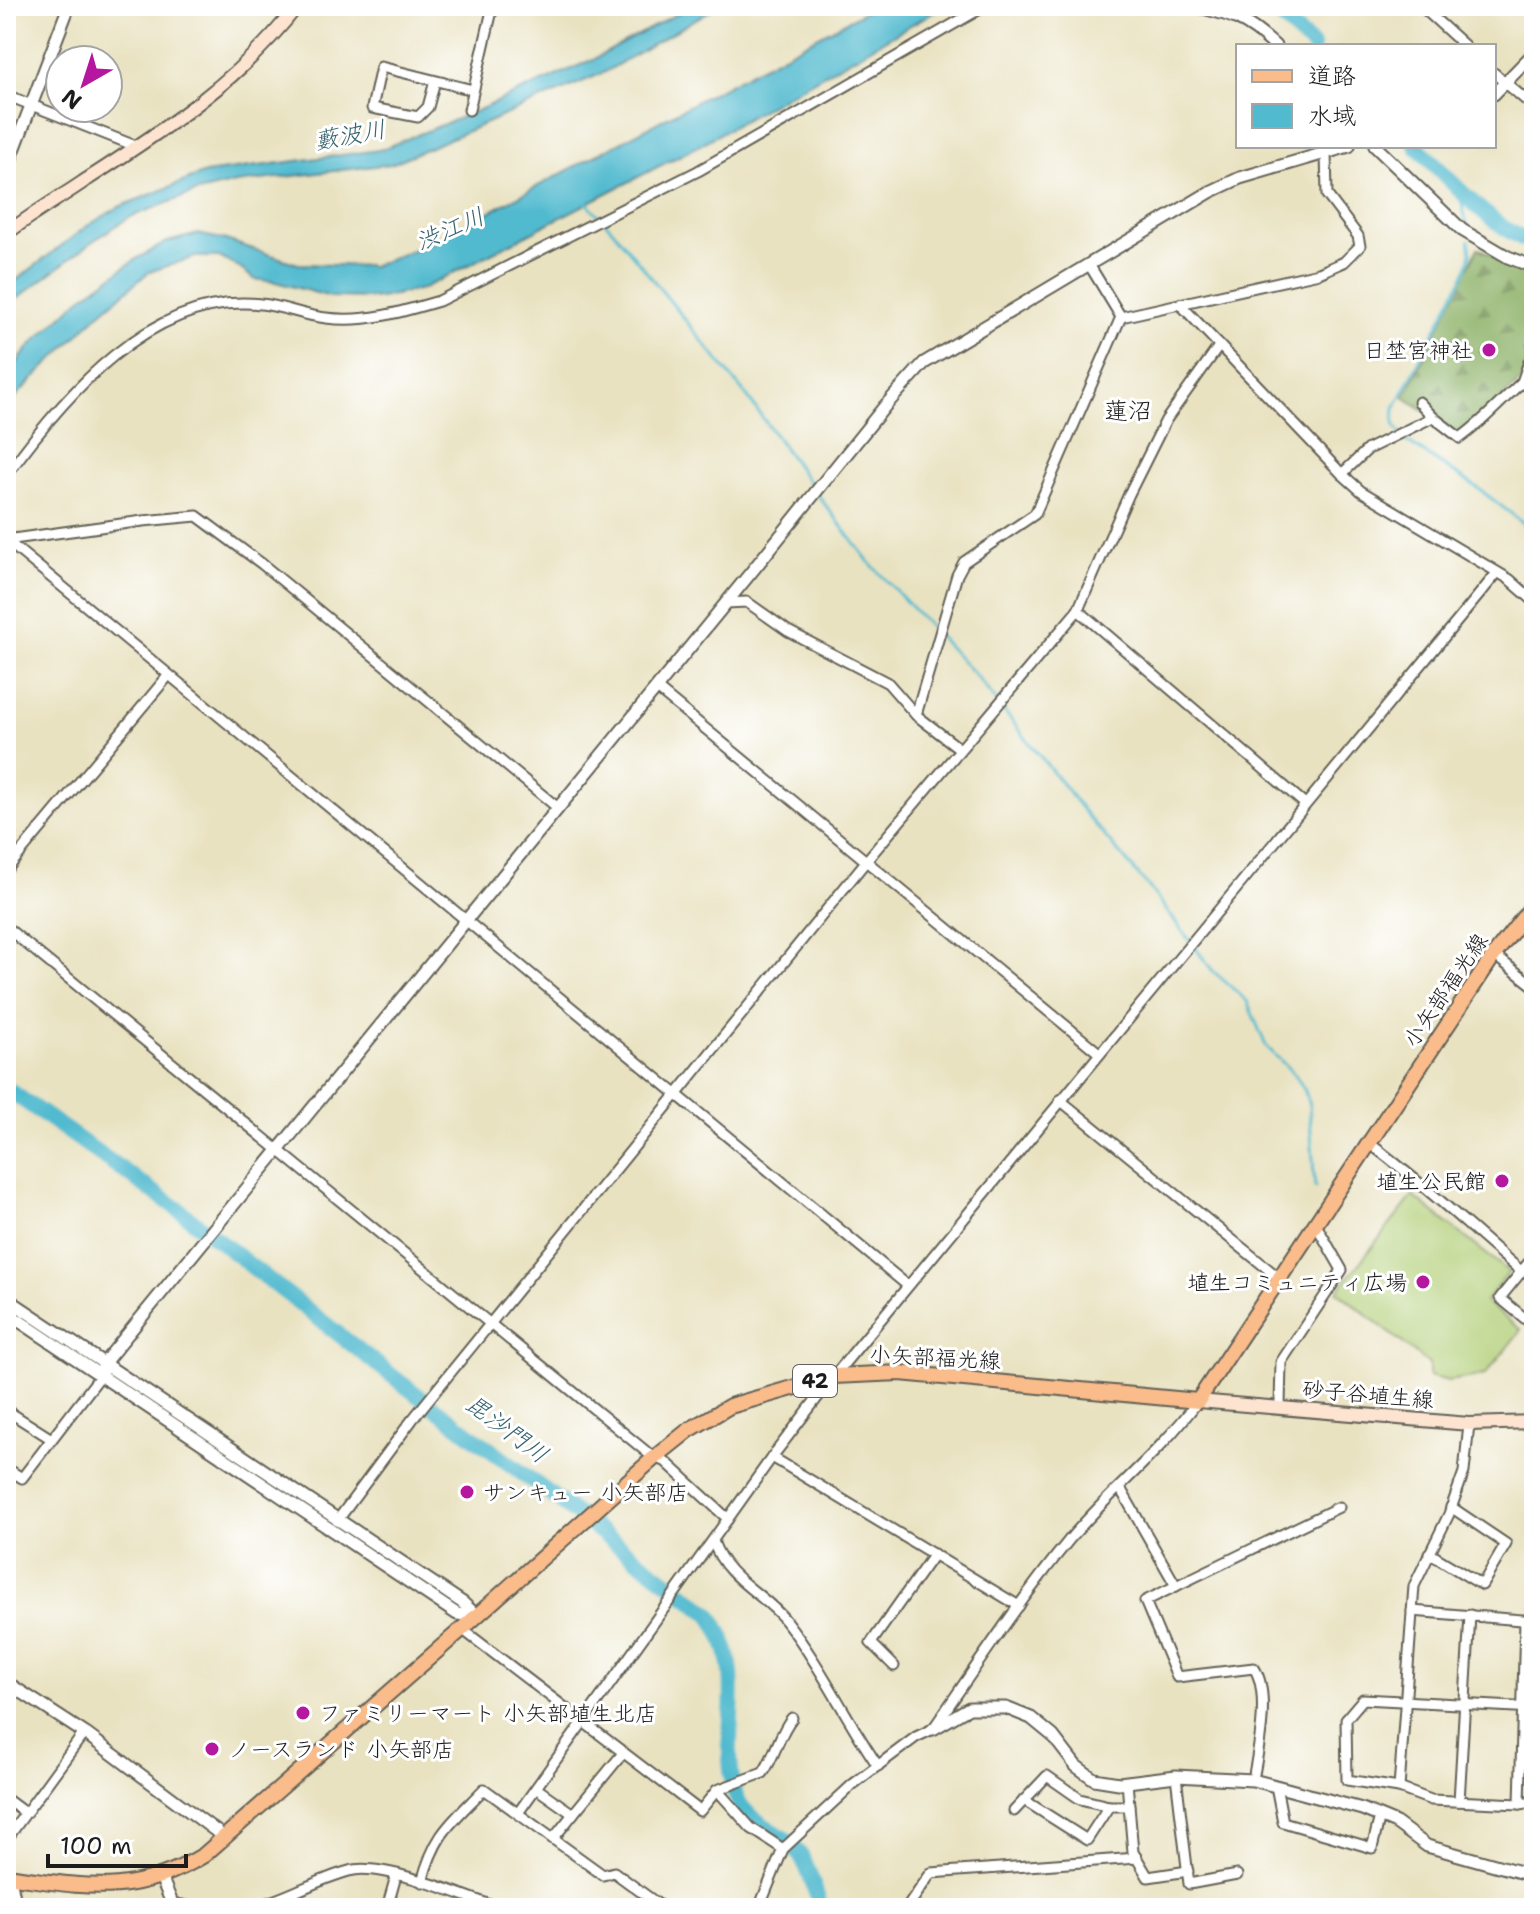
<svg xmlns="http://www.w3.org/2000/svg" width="1540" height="1914" viewBox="0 0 1540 1914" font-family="'Shantell Sans','Klee One',sans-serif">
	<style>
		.grass { fill: #b0ce75; stroke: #667548; stroke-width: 2 }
		.forest { fill: url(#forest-firs); stroke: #546641; stroke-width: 2 }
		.water { fill: #51bacf; stroke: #366b76; stroke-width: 2 }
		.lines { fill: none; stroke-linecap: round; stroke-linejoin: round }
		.stream { stroke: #51bacf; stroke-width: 3 }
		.river { stroke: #51bacf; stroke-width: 16 }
		.minor-casing { stroke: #646156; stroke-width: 13 }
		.tertiary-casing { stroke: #646156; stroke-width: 15 }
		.secondary-casing { stroke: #646156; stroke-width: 16 }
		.primary-casing { stroke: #646156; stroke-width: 18 }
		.minor { stroke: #fff; stroke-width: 9 }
		.tertiary { stroke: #fff; stroke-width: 11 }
		.secondary { stroke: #fde4d1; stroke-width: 12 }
		.primary { stroke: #fabc8b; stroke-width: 14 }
		.poi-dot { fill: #b5179e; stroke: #fff; stroke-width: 3 }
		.labels { text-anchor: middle; stroke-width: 6; stroke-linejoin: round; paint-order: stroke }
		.shield { fill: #fff; stroke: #606060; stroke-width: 2 }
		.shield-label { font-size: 20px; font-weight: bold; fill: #1c1c1c }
		.poi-label { font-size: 22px; fill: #1c1c1c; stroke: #fff; text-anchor: end }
		.street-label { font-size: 22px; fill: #1c1c1c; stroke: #fff }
		.water-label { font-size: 24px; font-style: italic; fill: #34636d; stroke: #fff }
		.neighbourhood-label { font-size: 24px; fill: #1c1c1c; stroke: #fff }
	</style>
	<defs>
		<pattern id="forest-firs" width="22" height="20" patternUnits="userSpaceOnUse" patternTransform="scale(2)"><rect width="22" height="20" fill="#8cb166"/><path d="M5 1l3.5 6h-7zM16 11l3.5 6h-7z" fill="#728f53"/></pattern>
	</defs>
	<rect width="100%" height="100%" fill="#fff"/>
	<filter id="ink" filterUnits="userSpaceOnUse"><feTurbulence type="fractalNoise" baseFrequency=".0125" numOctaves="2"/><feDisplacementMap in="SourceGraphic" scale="16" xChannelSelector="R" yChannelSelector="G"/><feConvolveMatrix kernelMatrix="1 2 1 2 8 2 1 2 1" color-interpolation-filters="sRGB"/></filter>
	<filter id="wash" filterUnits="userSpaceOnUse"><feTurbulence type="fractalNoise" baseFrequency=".006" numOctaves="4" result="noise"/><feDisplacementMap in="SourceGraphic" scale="32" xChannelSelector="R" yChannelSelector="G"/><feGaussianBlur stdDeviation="1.8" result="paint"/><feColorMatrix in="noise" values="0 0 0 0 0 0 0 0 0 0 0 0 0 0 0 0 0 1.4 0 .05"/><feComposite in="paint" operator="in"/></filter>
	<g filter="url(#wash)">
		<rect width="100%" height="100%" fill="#e9e2c1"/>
		<polygon class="grass" points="1413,1196 1509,1272 1485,1302 1521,1330 1485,1375 1448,1381 1429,1376 1429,1364 1337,1291"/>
		<polygon class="forest" points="1478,248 1534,275 1534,349 1528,358 1522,380 1461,436 1404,397"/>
		<g class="water">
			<polygon points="691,6 718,6 605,72 391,164 236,183 194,193 130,217 96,239 6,307 6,288 87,226 119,207 205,173 379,150 472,113 596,58"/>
			<polygon points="875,6 944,6 698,146 422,289 380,298 331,297 276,282 254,279 237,266 219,257 195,257 149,272 98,315 18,394 6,416 6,376 31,345 80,299 136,259 167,242 198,234 226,240 298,264 373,266 435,241"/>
		</g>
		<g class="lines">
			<g class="stream">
				<polyline points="1459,192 1468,228"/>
				<polyline points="587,203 611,228 746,395 813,488"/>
				<polyline points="1469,240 1471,253 1466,271 1395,408 1394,424 1404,440 1475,486 1534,531"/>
				<polyline points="817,494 869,562 977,677 1090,819 1148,886 1213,971 1247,1001 1266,1046 1296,1076 1305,1091 1309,1105 1315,1188"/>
			</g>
			<g class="river">
				<polyline points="1269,6 1313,46"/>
				<path d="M1416,146C1453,182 1485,223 1534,244"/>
				<path d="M6,1088L178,1209L400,1382L709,1613C752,1676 718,1727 735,1793C744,1824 785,1830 801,1856C810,1871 815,1891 821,1908"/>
			</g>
		</g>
	</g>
	<g filter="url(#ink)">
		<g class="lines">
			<defs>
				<g id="minor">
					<polyline points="1421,6 1465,46"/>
					<polyline points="1494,73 1534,107"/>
					<polyline points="435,81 428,107 418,117 372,108 381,67 473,90"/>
					<polyline points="6,95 138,147"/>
					<polyline points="469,110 493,6"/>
					<polyline points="1090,266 1121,317"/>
					<polyline points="1180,304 1342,474 1361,491 1509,579 1534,601"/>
					<polyline points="1121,317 1319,273 1344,262 1360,246 1358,236 1327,195 1326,152"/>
					<polyline points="1534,355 1529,362 1522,382 1534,392"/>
					<polyline points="1419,402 1433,417"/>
					<path d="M1342,474L1368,449L1433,417L1460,438C1483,422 1501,401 1522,382"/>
					<path d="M6,476C63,397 152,291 261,304C283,306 304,316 326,318C366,323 402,312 439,301L698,171L985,6"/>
					<polyline points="6,540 907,1285"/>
					<polyline points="6,540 143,521 197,516 262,564 558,808"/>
					<polyline points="726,603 747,602 788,631 888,683 916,715 960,749"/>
					<polyline points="1078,610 1305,804"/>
					<polyline points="656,688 1099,1053"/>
					<polyline points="916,715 957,575 964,562 1035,514 1121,317"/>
					<polyline points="6,870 168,676"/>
					<polyline points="6,927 654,1458 665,1461 728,1519"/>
					<polyline points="1494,955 1534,986"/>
					<polyline points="1060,1100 1279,1278"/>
					<path d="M1369,1143C1422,1182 1470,1228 1521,1271"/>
					<polyline points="1534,1256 1500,1298 1534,1326"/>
					<polyline points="1280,1406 1281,1362 1342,1270 1315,1223"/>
					<polyline points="6,1410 50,1438"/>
					<polyline points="772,1457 1019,1606"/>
					<polyline points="6,1468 22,1478 101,1375"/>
					<polyline points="1120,1488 1176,1586"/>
					<polyline points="337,1521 412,1420 867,860 1078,610 1129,494 1166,420 1219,346"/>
					<path d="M713,1541C726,1580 763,1592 786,1621C821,1666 846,1719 878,1766"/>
					<polyline points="1429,1553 1482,1585 1506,1544 1451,1507"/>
					<polyline points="1412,1611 1534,1621"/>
					<polyline points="462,1629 700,1811 717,1790 751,1828 783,1849"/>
					<polyline points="894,1666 871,1643 934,1554"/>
					<polyline points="1534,1708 1363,1699 1346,1719 1347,1780 1399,1788 1431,1800 1520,1804 1534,1802"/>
					<polyline points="1176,1776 1189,1884 1237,1875"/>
					<path d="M1253,1780C1258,1751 1271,1693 1254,1668L1177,1677L1145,1601L1339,1507"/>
					<polyline points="1127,1782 1133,1852 1148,1877 1188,1871"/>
					<polyline points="1276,1786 1283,1822 1372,1848 1380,1816"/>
					<polyline points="536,1788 573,1814 623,1753"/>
					<polyline points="1399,1788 1414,1586 1449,1514 1464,1472 1469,1424"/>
					<path d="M717,1790L763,1773C775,1756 780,1732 792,1718"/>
					<polyline points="6,1799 25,1813"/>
					<polyline points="1024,1800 1087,1840 1109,1806 1129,1806"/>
					<polyline points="1459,1801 1470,1615"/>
					<polyline points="1520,1804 1525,1620"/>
					<polyline points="1014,1811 1047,1776 1080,1799 1109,1806"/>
					<polyline points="518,1813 772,1457 834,1376 1497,573"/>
					<polyline points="553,1839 573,1814"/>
					<polyline points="6,1840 84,1733"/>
					<polyline points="11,1877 17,1908"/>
					<path d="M422,1882C435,1833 450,1824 484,1789L603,1875L614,1872L663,1908"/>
					<polyline points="173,1903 196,1908"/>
					<path d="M250,1908C285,1900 315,1880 349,1871C380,1861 465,1896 498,1908"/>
					<polyline points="387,1908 396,1876"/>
					<path d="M759,1908L783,1849L852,1785L916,1737L933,1729C977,1665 1020,1600 1069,1540C1110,1491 1159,1454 1198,1401"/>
					<polyline points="907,1908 931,1873 1137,1858"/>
				</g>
				<g id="tertiary">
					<path d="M1193,6C1231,14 1246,19 1275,46"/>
					<polyline points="1494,94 1534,53"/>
					<polyline points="1375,146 1462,230 1508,257 1534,267"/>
					<polyline points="6,171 69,6"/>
					<polyline points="6,1298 463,1603 477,1616"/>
					<polyline points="6,1312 457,1614 476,1616"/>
					<polyline points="101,1375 104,1363 753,570 885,406 924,363 1210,192 1240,178 1349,146"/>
					<polyline points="6,1682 86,1734 224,1837"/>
					<polyline points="933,1729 969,1708 1006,1708 1031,1718 1053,1736 1076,1766 1094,1779 1119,1783 1176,1776 1253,1780 1362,1809 1396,1823 1427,1846 1534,1876"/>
					<polyline points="161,1877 174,1908"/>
				</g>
				<g id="secondary">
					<path d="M6,234C30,215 58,199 83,182C162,131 239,82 297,6"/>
					<polyline points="1198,1401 1469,1424 1534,1422"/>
				</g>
				<path id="primary" d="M6,1876C84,1886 132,1899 204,1855L462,1629L654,1458L689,1430L730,1406L834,1376L900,1373L1198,1401L1494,955L1534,904"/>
			</defs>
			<use href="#minor" class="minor-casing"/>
			<use href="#tertiary" class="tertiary-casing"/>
			<use href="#secondary" class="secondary-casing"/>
			<use href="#primary" class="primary-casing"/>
			<use href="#minor" class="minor"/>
			<use href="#tertiary" class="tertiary"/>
			<use href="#secondary" class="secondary"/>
			<use href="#primary" class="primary"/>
		</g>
	</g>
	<g class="poi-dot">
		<circle cx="1489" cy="350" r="8"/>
		<circle cx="1502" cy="1181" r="8"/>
		<circle cx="1423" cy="1282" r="8"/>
		<circle cx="467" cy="1492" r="8"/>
		<circle cx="303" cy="1713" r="8"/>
		<circle cx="212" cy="1749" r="8"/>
	</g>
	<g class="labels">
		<rect class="shield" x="793" y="1365" width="44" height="32" rx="6"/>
		<g class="shield-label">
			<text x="815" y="1388">42</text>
		</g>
		<g class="poi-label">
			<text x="1473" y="358">日埜宮神社</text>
			<text x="1486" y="1189">埴生公民館</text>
			<text x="1407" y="1290">埴生コミュニティ広場</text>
			<text x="483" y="1500" text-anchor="start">サンキュー 小矢部店</text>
			<text x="319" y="1721" text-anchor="start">ファミリーマート 小矢部埴生北店</text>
			<text x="228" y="1757" text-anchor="start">ノースランド 小矢部店</text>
		</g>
		<g class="street-label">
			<text transform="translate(1445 990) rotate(-56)" y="8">小矢部福光線</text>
			<text transform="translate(935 1357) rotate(3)" y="8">小矢部福光線</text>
			<text transform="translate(1368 1394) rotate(5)" y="8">砂子谷埴生線</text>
		</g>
		<g class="water-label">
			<text transform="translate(350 135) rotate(-10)" y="8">藪波川</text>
			<text transform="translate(450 229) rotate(-23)" y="8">渋江川</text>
			<text transform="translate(507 1429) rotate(37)" y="8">毘沙門川</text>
		</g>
		<g class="neighbourhood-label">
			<text x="1128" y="419">蓮沼</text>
		</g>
	</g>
	<rect width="1540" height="1914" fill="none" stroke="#fff" stroke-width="32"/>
	<rect x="1236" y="44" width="260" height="104" fill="#ffffff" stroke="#a4a4a4" stroke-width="2"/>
	<rect x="1252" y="70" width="40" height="12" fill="#fabc8b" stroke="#a4a4a4" stroke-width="2"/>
	<text x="1308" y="84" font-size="24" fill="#1c1c1c">道路</text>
	<rect x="1252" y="104" width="40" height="24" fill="#51bacf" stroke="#a4a4a4" stroke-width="2"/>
	<text x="1308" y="124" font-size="24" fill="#1c1c1c">水域</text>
	<g transform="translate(84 84) rotate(219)"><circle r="38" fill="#ffffff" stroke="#a4a4a4" stroke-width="2"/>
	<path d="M0-6L14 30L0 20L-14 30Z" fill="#b5179e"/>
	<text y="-12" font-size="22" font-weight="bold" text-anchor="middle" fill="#1c1c1c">N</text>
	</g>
	<path d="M48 1854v12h138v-12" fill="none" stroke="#1c1c1c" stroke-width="4"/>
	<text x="60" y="1854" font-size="24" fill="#1c1c1c" stroke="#ffffff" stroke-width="6" paint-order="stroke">100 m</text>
</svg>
